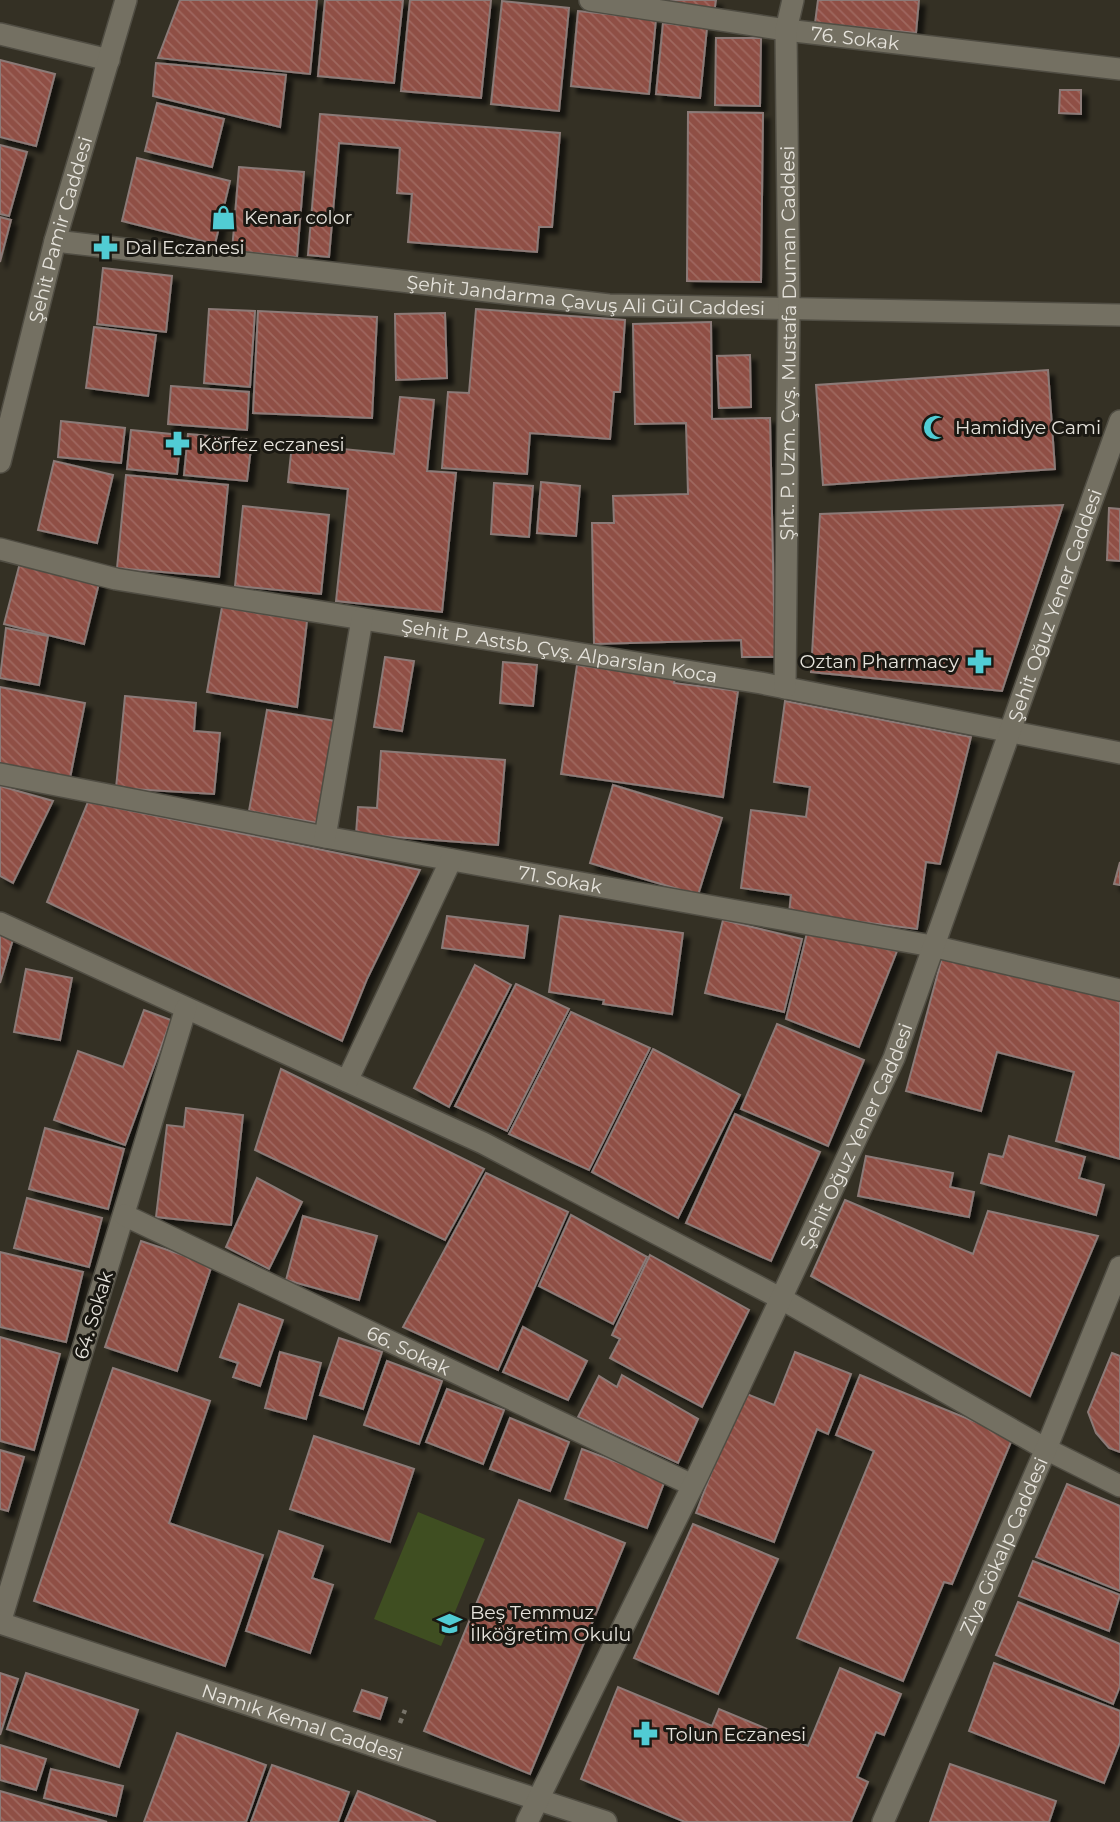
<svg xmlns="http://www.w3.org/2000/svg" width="1120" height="1822" viewBox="0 0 1120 1822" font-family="Montserrat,sans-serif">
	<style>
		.pitch { fill: #3f4e21 }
		.building { fill: url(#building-back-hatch); stroke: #8b7a77; stroke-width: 2; filter: url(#shadow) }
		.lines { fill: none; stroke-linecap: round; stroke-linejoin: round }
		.minor-casing { stroke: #504d43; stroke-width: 24 }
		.path { stroke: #777369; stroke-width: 4.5; stroke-dasharray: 5 5; stroke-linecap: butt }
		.minor { stroke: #747062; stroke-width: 21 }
		.labels { text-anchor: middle; stroke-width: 6; stroke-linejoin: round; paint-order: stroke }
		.street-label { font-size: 19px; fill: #e6e3dc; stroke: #1a1812 }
		.poi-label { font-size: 19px; fill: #e6e3dc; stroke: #1a1812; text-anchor: start }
	</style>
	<defs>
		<pattern id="building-back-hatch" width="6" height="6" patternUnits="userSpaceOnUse" patternTransform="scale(1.75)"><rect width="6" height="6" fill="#8f4f45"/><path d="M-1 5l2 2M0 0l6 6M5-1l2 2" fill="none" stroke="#9f685f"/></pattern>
		<filter id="shadow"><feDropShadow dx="6" dy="6" stdDeviation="2" flood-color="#0009"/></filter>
	</defs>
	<rect width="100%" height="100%" fill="#343024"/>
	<polygon class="pitch" points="418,1512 485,1539 441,1646 374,1619"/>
	<g class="building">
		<polygon points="180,0 317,0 310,74 158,58"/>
		<polygon points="325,0 403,0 394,83 318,76"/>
		<polygon points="410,0 491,0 481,98 401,91"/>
		<polygon points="666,0 716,0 714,13 665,6"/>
		<polygon points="818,0 919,0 916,33 815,23"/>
		<polygon points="502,1 569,8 559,111 491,104"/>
		<polygon points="578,11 656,19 649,94 571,86"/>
		<polygon points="663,23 707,28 700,98 656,94"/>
		<polygon points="716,38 761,38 760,106 715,105"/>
		<polygon points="0,60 55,74 36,146 0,137"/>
		<polygon points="156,63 286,75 280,127 153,96"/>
		<polygon points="1060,90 1081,90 1081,114 1059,113"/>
		<polygon points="157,103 224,119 212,167 145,151"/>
		<polygon points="688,112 763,113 761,282 687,281"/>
		<polygon points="320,114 560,133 552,227 539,227 537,252 408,242 412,194 397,193 400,148 339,143 329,257 308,255"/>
		<polygon points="0,145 27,152 9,216 0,214"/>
		<polygon points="137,158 230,181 215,244 122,221"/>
		<polygon points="239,167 304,172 297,257 232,251"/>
		<polygon points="0,217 11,220 0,262"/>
		<polygon points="103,268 172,276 166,332 97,324"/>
		<polygon points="209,309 255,311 250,387 204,383"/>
		<polygon points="476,309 625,320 620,392 614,392 610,439 530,433 527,474 442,468 448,392 469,393"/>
		<polygon points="258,311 377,317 372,418 253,413"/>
		<polygon points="445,313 447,378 396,380 395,314"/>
		<polygon points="711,322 712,419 770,418 775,657 742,657 741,640 594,644 592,523 614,523 613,496 688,494 686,423 635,424 633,324"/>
		<polygon points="94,327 156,335 148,396 86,388"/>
		<polygon points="750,355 751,407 719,408 717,356"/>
		<polygon points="1048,370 1055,469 823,485 816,385"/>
		<polygon points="171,386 249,392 247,430 168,424"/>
		<polygon points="400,397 434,400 427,471 456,473 442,612 336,601 348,489 288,482 292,444 394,454"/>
		<polygon points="61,421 125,428 121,463 58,457"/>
		<polygon points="131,430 181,435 177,474 127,469"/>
		<polygon points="188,434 252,440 247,481 184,475"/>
		<polygon points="54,461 113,475 97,543 38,530"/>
		<polygon points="126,475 228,485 219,577 117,568"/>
		<polygon points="541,482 580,486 576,536 537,533"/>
		<polygon points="494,483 533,486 529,537 491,534"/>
		<polygon points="1063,505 1002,691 811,672 820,514"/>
		<polygon points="243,506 329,515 321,594 235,586"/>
		<polygon points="1109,508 1120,509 1120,561 1107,560"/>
		<polygon points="21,559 100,579 84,644 4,624"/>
		<polygon points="222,607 307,621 297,707 207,692"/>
		<polygon points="6,628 48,636 39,685 0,678"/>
		<polygon points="385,657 414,661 402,731 374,727"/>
		<polygon points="503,662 537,665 533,706 500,703"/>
		<polygon points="577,665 675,678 674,683 738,691 723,797 561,774"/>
		<polygon points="0,687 85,703 70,778 0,765"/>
		<polygon points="125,696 196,703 194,731 220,733 214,794 116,788"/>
		<polygon points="785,701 971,737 940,864 926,862 917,929 789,913 791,895 741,888 751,810 806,817 810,787 774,782"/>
		<polygon points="267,710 336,721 318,823 249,811"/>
		<polygon points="381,751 505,760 498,845 356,834 358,807 377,808"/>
		<polygon points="613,785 722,818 698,895 590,863"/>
		<polygon points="0,786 53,801 13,883 0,876"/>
		<polygon points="88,802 420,870 367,979 342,1041 47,902"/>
		<polygon points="1120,862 1120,885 1114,884"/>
		<polygon points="447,916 528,926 524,958 442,948"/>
		<polygon points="560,916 683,933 672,1014 603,1004 604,1000 549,992"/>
		<polygon points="723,920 802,939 784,1012 705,993"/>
		<polygon points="0,932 14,936 0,983"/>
		<polygon points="807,933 897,951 859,1047 786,1019"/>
		<polygon points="943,954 1120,1001 1120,1159 1056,1141 1074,1072 997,1052 981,1111 906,1091"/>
		<polygon points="475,965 511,985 449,1107 414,1088"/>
		<polygon points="26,969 72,978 60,1040 14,1032"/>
		<polygon points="516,984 569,1009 507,1131 455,1106"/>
		<polygon points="144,1010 171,1020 125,1145 54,1120 78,1051 123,1067"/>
		<polygon points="571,1012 650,1048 589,1170 509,1134"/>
		<polygon points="777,1024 864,1060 828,1146 741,1109"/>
		<polygon points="653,1049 740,1095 678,1218 592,1172"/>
		<polygon points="281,1069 484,1169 445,1240 255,1150"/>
		<polygon points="186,1108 243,1115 231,1225 156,1217 167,1125 184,1127"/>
		<polygon points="735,1114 820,1152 771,1261 686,1223"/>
		<polygon points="45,1128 124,1149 108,1209 29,1189"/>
		<polygon points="1009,1136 1085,1157 1079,1178 1104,1185 1096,1215 981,1183 989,1154 1003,1157"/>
		<polygon points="866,1156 953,1173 950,1187 974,1192 969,1217 858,1196"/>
		<polygon points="486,1173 568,1212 498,1370 403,1327"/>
		<polygon points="257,1178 302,1202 269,1269 226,1247"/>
		<polygon points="27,1198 102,1218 89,1267 14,1248"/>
		<polygon points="845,1200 973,1254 988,1211 1098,1236 1030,1396 811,1276"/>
		<polygon points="571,1215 647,1257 613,1324 539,1286"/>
		<polygon points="303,1216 377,1236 359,1300 286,1280"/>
		<polygon points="141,1241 212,1265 177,1371 105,1347"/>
		<polygon points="0,1252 83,1272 66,1342 0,1327"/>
		<polygon points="650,1255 749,1310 702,1407 610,1358 620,1339 612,1335"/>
		<polygon points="239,1304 283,1320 260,1386 233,1377 238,1363 220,1357"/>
		<polygon points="523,1327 587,1361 568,1400 503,1372"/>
		<polygon points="0,1337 60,1354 34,1450 0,1441"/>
		<polygon points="339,1338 382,1352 363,1409 320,1395"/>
		<polygon points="280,1352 321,1363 306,1419 265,1408"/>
		<polygon points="795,1352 851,1374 828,1434 817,1429 774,1542 696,1513 742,1392 774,1405"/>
		<polygon points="1112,1353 1120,1356 1120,1452 1109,1448 1096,1433 1088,1412"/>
		<polygon points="387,1361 442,1381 419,1444 364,1425"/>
		<polygon points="113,1368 210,1401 169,1523 263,1555 225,1666 34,1601"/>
		<polygon points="622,1375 698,1419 678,1463 578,1417 599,1376 617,1387"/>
		<polygon points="860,1375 1013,1437 952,1584 944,1582 903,1681 797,1638 874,1451 836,1435"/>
		<polygon points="447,1389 504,1410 483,1464 426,1442"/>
		<polygon points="510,1418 569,1442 550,1491 490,1469"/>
		<polygon points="314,1436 414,1469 390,1542 290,1509"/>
		<polygon points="582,1449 665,1480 647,1528 565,1499"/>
		<polygon points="0,1450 24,1457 8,1511 0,1509"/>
		<polygon points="1067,1484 1120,1506 1120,1591 1036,1557"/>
		<polygon points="519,1500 625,1543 530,1774 424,1731"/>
		<polygon points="693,1524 778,1559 718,1694 634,1658"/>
		<polygon points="279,1531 323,1546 312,1578 333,1585 310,1653 246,1631"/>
		<polygon points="1033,1561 1120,1595 1109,1631 1019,1596"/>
		<polygon points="1018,1602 1120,1644 1120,1686 1113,1704 996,1655"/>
		<polygon points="994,1663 1120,1711 1120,1742 1104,1783 969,1731"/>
		<polygon points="840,1668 901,1694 884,1735 876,1732 857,1777 868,1782 851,1822 685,1822 581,1779 618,1687 712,1726 719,1709 808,1746"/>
		<polygon points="0,1673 18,1679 0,1735"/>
		<polygon points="26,1673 138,1710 119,1767 7,1729"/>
		<polygon points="362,1690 387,1698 380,1719 354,1711"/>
		<polygon points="177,1733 266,1765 246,1822 144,1822"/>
		<polygon points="0,1745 46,1759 36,1790 0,1780"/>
		<polygon points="950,1764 1056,1801 1049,1822 930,1822"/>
		<polygon points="272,1765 349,1792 338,1822 251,1822"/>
		<polygon points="51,1769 123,1786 116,1816 44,1798"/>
		<polygon points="0,1791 107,1822 0,1822"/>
		<polygon points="358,1791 436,1822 345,1822"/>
	</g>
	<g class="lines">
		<defs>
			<g id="minor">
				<path id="s1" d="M590,0L786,30L1120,69"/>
				<polyline points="0,34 109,60"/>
				<path id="s2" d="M55,241L609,305L1120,315"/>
				<path id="s3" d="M0,462L55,241L126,0"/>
				<path id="s4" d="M0,549L116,579L761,683L1120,753"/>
				<path id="s5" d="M785,688L789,309L786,30L793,0"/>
				<path id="s6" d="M0,774L325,837L932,946L1120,990"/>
				<polyline points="325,837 362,619"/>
				<polyline points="0,923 483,1143 780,1298 1046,1449 1120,1486"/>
				<path id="s7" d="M186,1008L0,1623L606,1822"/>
				<polyline points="347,1081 451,860"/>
				<path id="s8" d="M124,1215L692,1485"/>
				<path id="s9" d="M527,1822L697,1477L894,1058L1120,421"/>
				<path id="s10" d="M883,1822L1046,1449L1120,1267"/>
			</g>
		</defs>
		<use href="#minor" class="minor-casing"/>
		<polyline class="path" points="400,1723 405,1710"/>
		<use href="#minor" class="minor"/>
	</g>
	<defs>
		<symbol id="shop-bare" viewBox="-9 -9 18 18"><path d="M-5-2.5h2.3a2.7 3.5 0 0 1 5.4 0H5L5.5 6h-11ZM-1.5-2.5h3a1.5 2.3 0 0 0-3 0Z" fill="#51ccd4" stroke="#1a1812" stroke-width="2.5" paint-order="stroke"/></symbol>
		<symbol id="pharmacy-bare" viewBox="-9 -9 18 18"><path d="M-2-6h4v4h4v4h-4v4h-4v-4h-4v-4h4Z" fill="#51ccd4" stroke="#1a1812" stroke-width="2.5" paint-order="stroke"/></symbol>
		<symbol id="mosque-bare" viewBox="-9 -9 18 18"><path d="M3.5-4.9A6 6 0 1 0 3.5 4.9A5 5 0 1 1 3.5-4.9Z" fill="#51ccd4" stroke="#1a1812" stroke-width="2.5" paint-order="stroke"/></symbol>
		<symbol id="school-bare" viewBox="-9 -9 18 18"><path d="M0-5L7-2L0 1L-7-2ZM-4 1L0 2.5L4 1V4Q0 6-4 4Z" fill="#51ccd4" stroke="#1a1812" stroke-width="2.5" paint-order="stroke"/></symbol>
	</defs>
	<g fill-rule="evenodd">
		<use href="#shop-bare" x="206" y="200" width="35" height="35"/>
		<use href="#pharmacy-bare" x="88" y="230" width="35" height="35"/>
		<use href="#mosque-bare" x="918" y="410" width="35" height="35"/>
		<use href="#pharmacy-bare" x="160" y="426" width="35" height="35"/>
		<use href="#pharmacy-bare" x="962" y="644" width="35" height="35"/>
		<use href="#school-bare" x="432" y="1606" width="35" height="35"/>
		<use href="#pharmacy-bare" x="628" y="1716" width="35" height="35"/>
	</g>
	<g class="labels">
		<g class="street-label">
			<text dy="7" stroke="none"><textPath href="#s1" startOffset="268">76. Sokak</textPath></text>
			<text dy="7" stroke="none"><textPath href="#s3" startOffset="240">Şehit Pamir Caddesi</textPath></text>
			<text dy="7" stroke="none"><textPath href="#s2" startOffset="534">Şehit Jandarma Çavuş Ali Gül Caddesi</textPath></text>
			<text dy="7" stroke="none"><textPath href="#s5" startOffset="345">Şht. P. Uzm. Çvş. Mustafa Duman Caddesi</textPath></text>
			<text dy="7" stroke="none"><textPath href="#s9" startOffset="1328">Şehit Oğuz Yener Caddesi</textPath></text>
			<text dy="7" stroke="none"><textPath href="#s4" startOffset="569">Şehit P. Astsb. Çvş. Alparslan Koca</textPath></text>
			<text dy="7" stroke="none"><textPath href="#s6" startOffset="570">71. Sokak</textPath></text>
			<text dy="7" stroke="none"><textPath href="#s9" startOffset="761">Şehit Oğuz Yener Caddesi</textPath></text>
			<text transform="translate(93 1315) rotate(-73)" y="7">64. Sokak</text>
			<text dy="7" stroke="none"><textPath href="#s8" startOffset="315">66. Sokak</textPath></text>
			<text dy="7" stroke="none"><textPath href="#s10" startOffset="301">Ziya Gökalp Caddesi</textPath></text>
			<text dy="7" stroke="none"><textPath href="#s7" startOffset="961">Namık Kemal Caddesi</textPath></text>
		</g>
		<g class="poi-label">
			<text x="244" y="224">Kenar color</text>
			<text x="125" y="254">Dal Eczanesi</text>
			<text x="955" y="434">Hamidiye Cami</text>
			<text x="198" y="451">Körfez eczanesi</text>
			<text x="959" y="668" text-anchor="end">Oztan Pharmacy</text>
			<text x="470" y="1619">Beş Temmuz<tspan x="470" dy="22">İlköğretim Okulu</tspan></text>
			<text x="666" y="1741">Tolun Eczanesi</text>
		</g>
	</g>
</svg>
